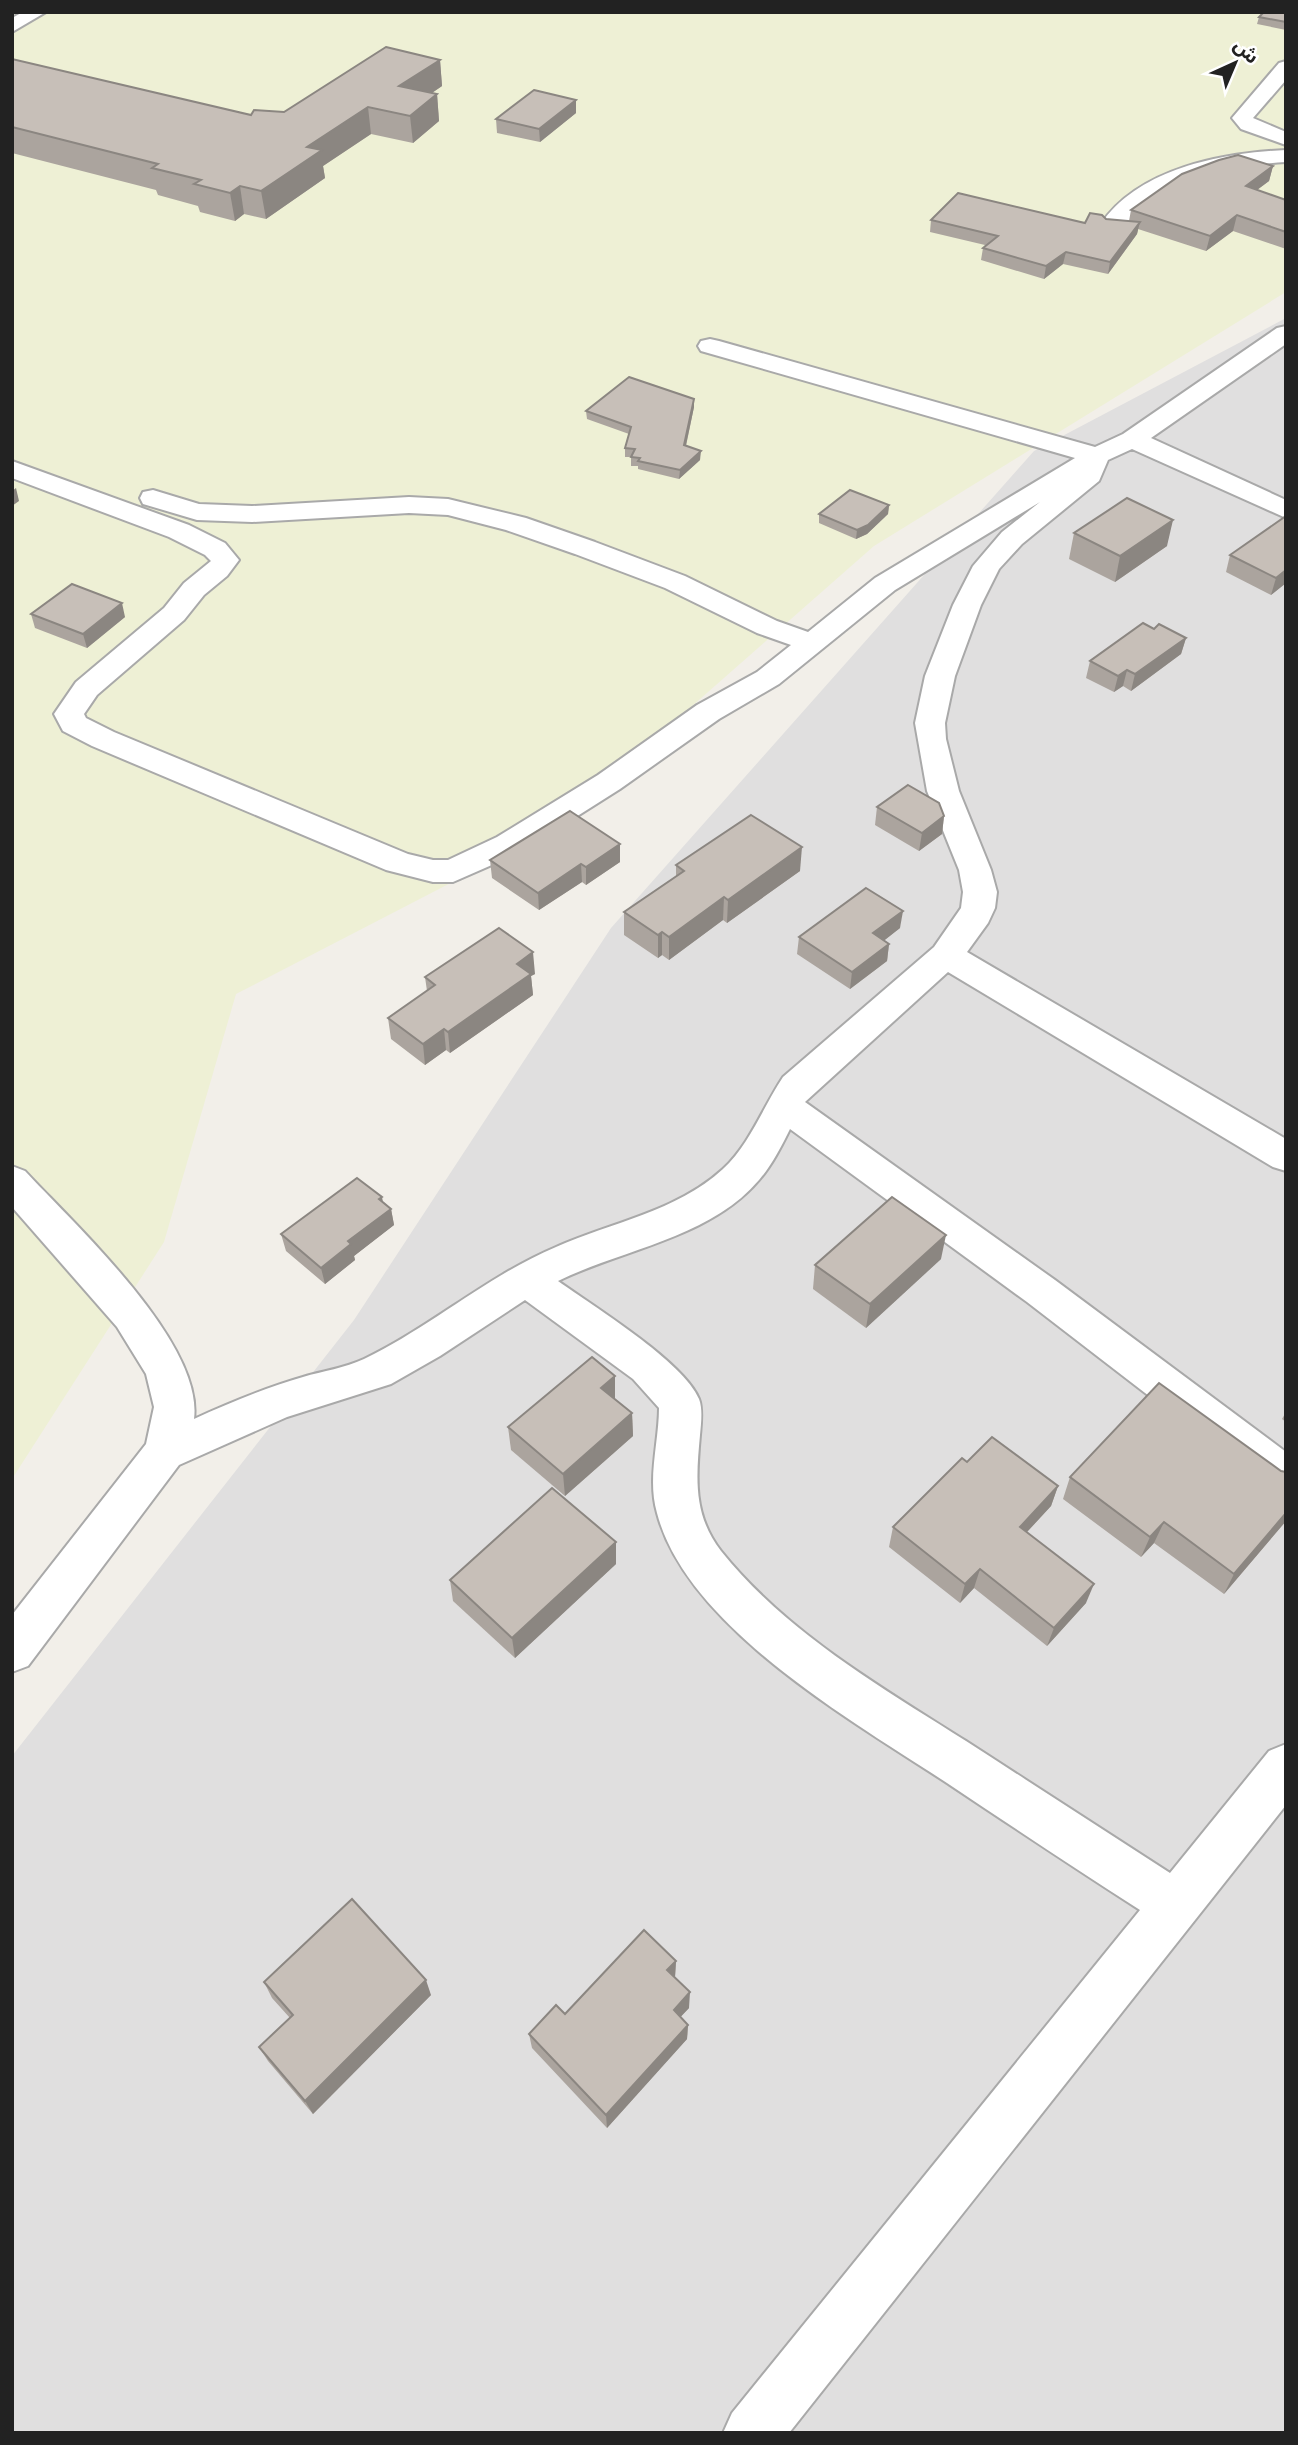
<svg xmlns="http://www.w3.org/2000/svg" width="1298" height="2445" viewBox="0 0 1298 2445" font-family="Montserrat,'Noto Sans Arabic',sans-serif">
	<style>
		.residential { fill: #e0dfdf }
		.farmland { fill: #eef0d5 }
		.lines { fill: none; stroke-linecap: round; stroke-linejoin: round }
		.minor-casing { stroke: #a9a9a9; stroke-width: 4 }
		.minor { fill: #fff; fill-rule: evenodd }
		.wall { fill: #aba49e }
		.shaded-wall { fill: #8b8681 }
		.building { fill: #c7bfb8; stroke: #8b8681; stroke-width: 2 }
	</style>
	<rect width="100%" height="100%" fill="#f2efe9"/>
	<polygon class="residential" points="1286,318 1286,2433 12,2433 12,1756 354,1320 611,928 1034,451"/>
	<polygon class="farmland" points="12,12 1286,12 1286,292 874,546 549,832 236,994 164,1242 12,1479"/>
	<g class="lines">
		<defs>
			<g id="minor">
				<polygon points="23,12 46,12 12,32 12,18"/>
				<polygon points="1286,61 1286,80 1253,118 1286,132 1286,145 1241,129 1232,118 1279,63"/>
				<path d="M1286,150V162C1209,167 1178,179 1120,229H1104L1101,224C1139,168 1223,153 1286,150Z"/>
				<path d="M1286,326V344L1151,438L1286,500V518L1132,449L1108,460L1099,481L1022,544L999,569L981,605L955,676L945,723L946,739L959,791L991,870L997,892L995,908L988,923L967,952L1286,1139V1171L1273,1167L948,972L805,1102L1055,1280L1286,1452V1495L1271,1490L1027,1302L790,1129C781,1147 772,1165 759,1180C710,1238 623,1249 558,1281C593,1306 684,1362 699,1399C703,1409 701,1424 700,1435C696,1478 693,1515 721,1551C786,1632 879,1686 966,1741C1034,1785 1102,1829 1170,1873L1269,1751L1286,1744V1805L789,2433H723L732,2413L1140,1910C1076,1869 1013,1827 950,1785C856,1723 687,1628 657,1513C647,1479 659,1442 659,1408L633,1379L525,1300L440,1356L391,1384L287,1417L179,1465L28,1666L12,1672V1615L146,1444L154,1407L146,1374L117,1327L12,1207V1166L25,1171C74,1224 204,1343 194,1419C229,1403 265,1388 303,1377C323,1371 345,1368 364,1359C431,1327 487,1276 556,1247C612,1222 676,1212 723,1169C750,1144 763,1107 783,1077L934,947L961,908L963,892L959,870L927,791L915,723L925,676L953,605L973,566L1002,532L1040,502L895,590L779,684L719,719L620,789L519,853L453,882H433L386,870L92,746L63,731L54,714L76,682L164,608L184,583L211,561L205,555L169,537L12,478V461L189,525L225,543L239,560L227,576L204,595L184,620L97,695L84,714L86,718L114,732L408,854L433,860H448L497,837L598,775L697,705L757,672L791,645L757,633L665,588L575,554L506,530L448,515L409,513L252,522L197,520L143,504L140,498L143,492L153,490L199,504L252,506L409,497L448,499L526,518L595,542L685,576L777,621L808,632L875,578L1075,458L701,351L698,346L701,341L710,339L719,341L1095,447L1123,434L1277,328Z"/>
			</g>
		</defs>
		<use href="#minor" class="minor-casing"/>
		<use href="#minor" class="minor"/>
	</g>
	<g class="wall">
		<polygon points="1286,12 1286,30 1257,24 1259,17"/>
		<polygon points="12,59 251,115 284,112 440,60 442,86 432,93 437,94 439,121 413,143 371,134 323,166 325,178 266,219 244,214 235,221 200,212 198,206 158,195 156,190 12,153"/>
		<polygon points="576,100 576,113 540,142 497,133 496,119"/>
		<polygon points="1273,166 1269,181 1257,190 1286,200 1286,249 1233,231 1206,251 1138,229 1137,234 1108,274 1063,264 1044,279 981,260 983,248 985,245 930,232 931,220 1085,223 1106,219 1129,221 1131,210"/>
		<polygon points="694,399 694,407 686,446 700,460 679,479 638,469 638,466 631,466 631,457 625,457 625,448 629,434 587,419 586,411"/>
		<polygon points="889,505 888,514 867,534 856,539 819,523 819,514"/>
		<polygon points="1074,533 1167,546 1115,582 1069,559"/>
		<polygon points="1230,555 1286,583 1271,595 1226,572"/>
		<polygon points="31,614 125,617 87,648 35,628"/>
		<polygon points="1186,638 1181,654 1131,691 1123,686 1114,692 1086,678 1090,661"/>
		<polygon points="877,807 944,816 942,834 919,851 875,825"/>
		<polygon points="490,860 620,862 586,885 582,882 539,910 492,878"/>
		<polygon points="676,865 800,871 727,923 723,920 669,960 662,955 658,958 624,935 624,912 676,876"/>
		<polygon points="900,928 884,940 889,944 887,961 850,989 797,954 799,937"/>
		<polygon points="535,974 531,976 533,995 450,1053 446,1050 425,1065 391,1039 388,1018 427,991 425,977"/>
		<polygon points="383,1202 391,1209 394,1225 354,1256 355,1260 325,1284 286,1251 281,1234"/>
		<polygon points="941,1259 866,1328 813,1289 815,1265"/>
		<polygon points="615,1399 632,1413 633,1436 565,1496 511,1450 508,1427"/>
		<polygon points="1286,1412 1286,1422 1282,1419"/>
		<polygon points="967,1462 1058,1486 1051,1506 1027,1532 1086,1603 1047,1646 974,1588 960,1603 889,1547 893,1527"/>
		<polygon points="1281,1471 1286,1521 1224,1594 1154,1543 1141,1557 1063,1499 1070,1477"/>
		<polygon points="616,1542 616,1564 515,1658 453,1601 450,1580"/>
		<polygon points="676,1961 675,1977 689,2008 680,2017 688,2025 687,2039 607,2128 532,2048 529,2034 565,2014"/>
		<polygon points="264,1982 431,1995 313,2114 268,2061 259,2047 290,2018 272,1998"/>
	</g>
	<g class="shaded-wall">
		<polygon points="440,60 442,86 402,113 399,86"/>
		<polygon points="437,94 439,121 413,143 410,116"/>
		<polygon points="576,100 576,113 540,142 539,129"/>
		<polygon points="368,107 371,134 323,166 325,178 266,219 261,191 307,147"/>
		<polygon points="1273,166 1269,181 1242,201 1246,186"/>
		<polygon points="240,186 244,214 235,221 230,193"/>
		<polygon points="1237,215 1233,231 1206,251 1210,236"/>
		<polygon points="1140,222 1137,234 1108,274 1110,262"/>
		<polygon points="1066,252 1063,264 1044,279 1046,266"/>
		<polygon points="694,399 694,407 684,454 684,445"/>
		<polygon points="701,451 700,460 679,479 680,470"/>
		<polygon points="16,488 19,501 12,506 12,491"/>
		<polygon points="889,505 888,514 867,534 856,539 857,530"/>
		<polygon points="1173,520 1167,546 1115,582 1120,556"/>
		<polygon points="1286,570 1286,583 1271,595 1276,578"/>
		<polygon points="122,603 125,617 87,648 83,634"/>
		<polygon points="1186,638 1181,654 1131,691 1135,674"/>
		<polygon points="1127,670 1123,686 1114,692 1118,676"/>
		<polygon points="944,816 942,834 919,851 922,833"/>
		<polygon points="620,844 620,862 586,885 586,867"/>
		<polygon points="802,847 800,871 727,923 728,900"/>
		<polygon points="581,864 582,882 539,910 538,893"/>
		<polygon points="724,897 723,920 669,960 669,937"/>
		<polygon points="903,911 900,928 871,951 873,933"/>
		<polygon points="662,932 662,955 658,958 658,935"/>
		<polygon points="889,944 887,961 850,989 852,972"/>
		<polygon points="533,952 535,974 531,976 533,995 450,1053 448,1032 517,964"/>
		<polygon points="444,1029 446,1050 425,1065 423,1044"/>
		<polygon points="382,1197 385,1213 391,1209 394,1225 354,1256 355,1260 325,1284 321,1268 348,1241 379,1199"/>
		<polygon points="946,1235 941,1259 866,1328 870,1304"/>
		<polygon points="615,1376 615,1399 601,1388"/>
		<polygon points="632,1413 633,1436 565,1496 563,1474"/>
		<polygon points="1058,1486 1051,1506 1014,1546 1020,1527"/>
		<polygon points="1286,1513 1286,1521 1224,1594 1234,1574"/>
		<polygon points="1164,1522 1154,1543 1141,1557 1150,1537"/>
		<polygon points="616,1542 616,1564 515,1658 512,1638"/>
		<polygon points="980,1569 974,1588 960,1603 965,1584"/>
		<polygon points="1094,1584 1086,1603 1047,1646 1054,1628"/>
		<polygon points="676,1961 675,1977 667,1986 667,1970"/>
		<polygon points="426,1980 431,1995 313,2114 305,2101"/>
		<polygon points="690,1992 689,2008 673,2025 674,2010"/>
		<polygon points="688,2025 687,2039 607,2128 606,2115"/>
	</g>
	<g class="building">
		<polygon points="1264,12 1286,12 1286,22 1259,17"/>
		<polygon points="386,47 440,60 399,86 437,94 410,116 368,107 307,147 322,150 261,191 240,186 230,193 194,184 201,180 152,168 158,164 12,127 12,59 251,115 254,110 284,112"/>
		<polygon points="534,90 576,100 539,129 496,119"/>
		<polygon points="1238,155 1273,166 1246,186 1286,200 1286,232 1237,215 1210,236 1131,210 1182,174 1219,160"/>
		<polygon points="958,193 1085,223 1090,213 1102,215 1106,219 1140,222 1110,262 1066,252 1046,266 983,248 998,236 931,220"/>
		<polygon points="629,377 694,399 684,445 701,451 680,470 638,461 640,458 631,457 635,449 625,448 631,427 586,411"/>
		<polygon points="850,490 889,505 868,525 857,530 819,514"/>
		<polygon points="1127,498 1173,520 1120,556 1074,533"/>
		<polygon points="1286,516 1286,570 1276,578 1230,555"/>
		<polygon points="72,584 122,603 83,634 31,614"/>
		<polygon points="1143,623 1154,629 1159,624 1186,638 1135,674 1127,670 1118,676 1090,661"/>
		<polygon points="908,785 939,803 944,816 922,833 877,807"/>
		<polygon points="570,811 620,844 586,867 581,864 538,893 490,860"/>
		<polygon points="751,815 802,847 728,900 724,897 669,937 662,932 658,935 624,912 684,871 676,865"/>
		<polygon points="866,888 903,911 873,933 889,944 852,972 799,937"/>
		<polygon points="499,928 533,952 517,964 531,974 448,1032 444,1029 423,1044 388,1018 435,985 425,977"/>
		<polygon points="357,1178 382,1197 379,1199 391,1209 348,1241 351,1244 321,1268 281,1234"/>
		<polygon points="892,1197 946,1235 870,1304 815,1265"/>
		<polygon points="592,1357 615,1376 601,1388 632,1413 563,1474 508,1427"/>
		<polygon points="1159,1383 1281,1471 1286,1472 1286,1513 1234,1574 1164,1522 1150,1537 1070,1477"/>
		<polygon points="992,1437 1058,1486 1020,1527 1094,1584 1054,1628 980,1569 965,1584 893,1527 962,1458 967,1462"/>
		<polygon points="552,1488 616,1542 512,1638 450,1580"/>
		<polygon points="352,1899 426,1980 305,2101 259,2047 293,2015 264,1982"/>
		<polygon points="644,1930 676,1961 667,1970 690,1992 674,2010 688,2025 606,2115 529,2034 556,2005 565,2014"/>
	</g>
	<rect width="1298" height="2445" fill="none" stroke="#222222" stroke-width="28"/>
	<g transform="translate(1235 63) rotate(44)" stroke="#ffffff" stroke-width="5" paint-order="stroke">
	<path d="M0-5L12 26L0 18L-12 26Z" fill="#222222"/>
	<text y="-10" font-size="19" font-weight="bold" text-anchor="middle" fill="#222222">ش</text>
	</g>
</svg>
